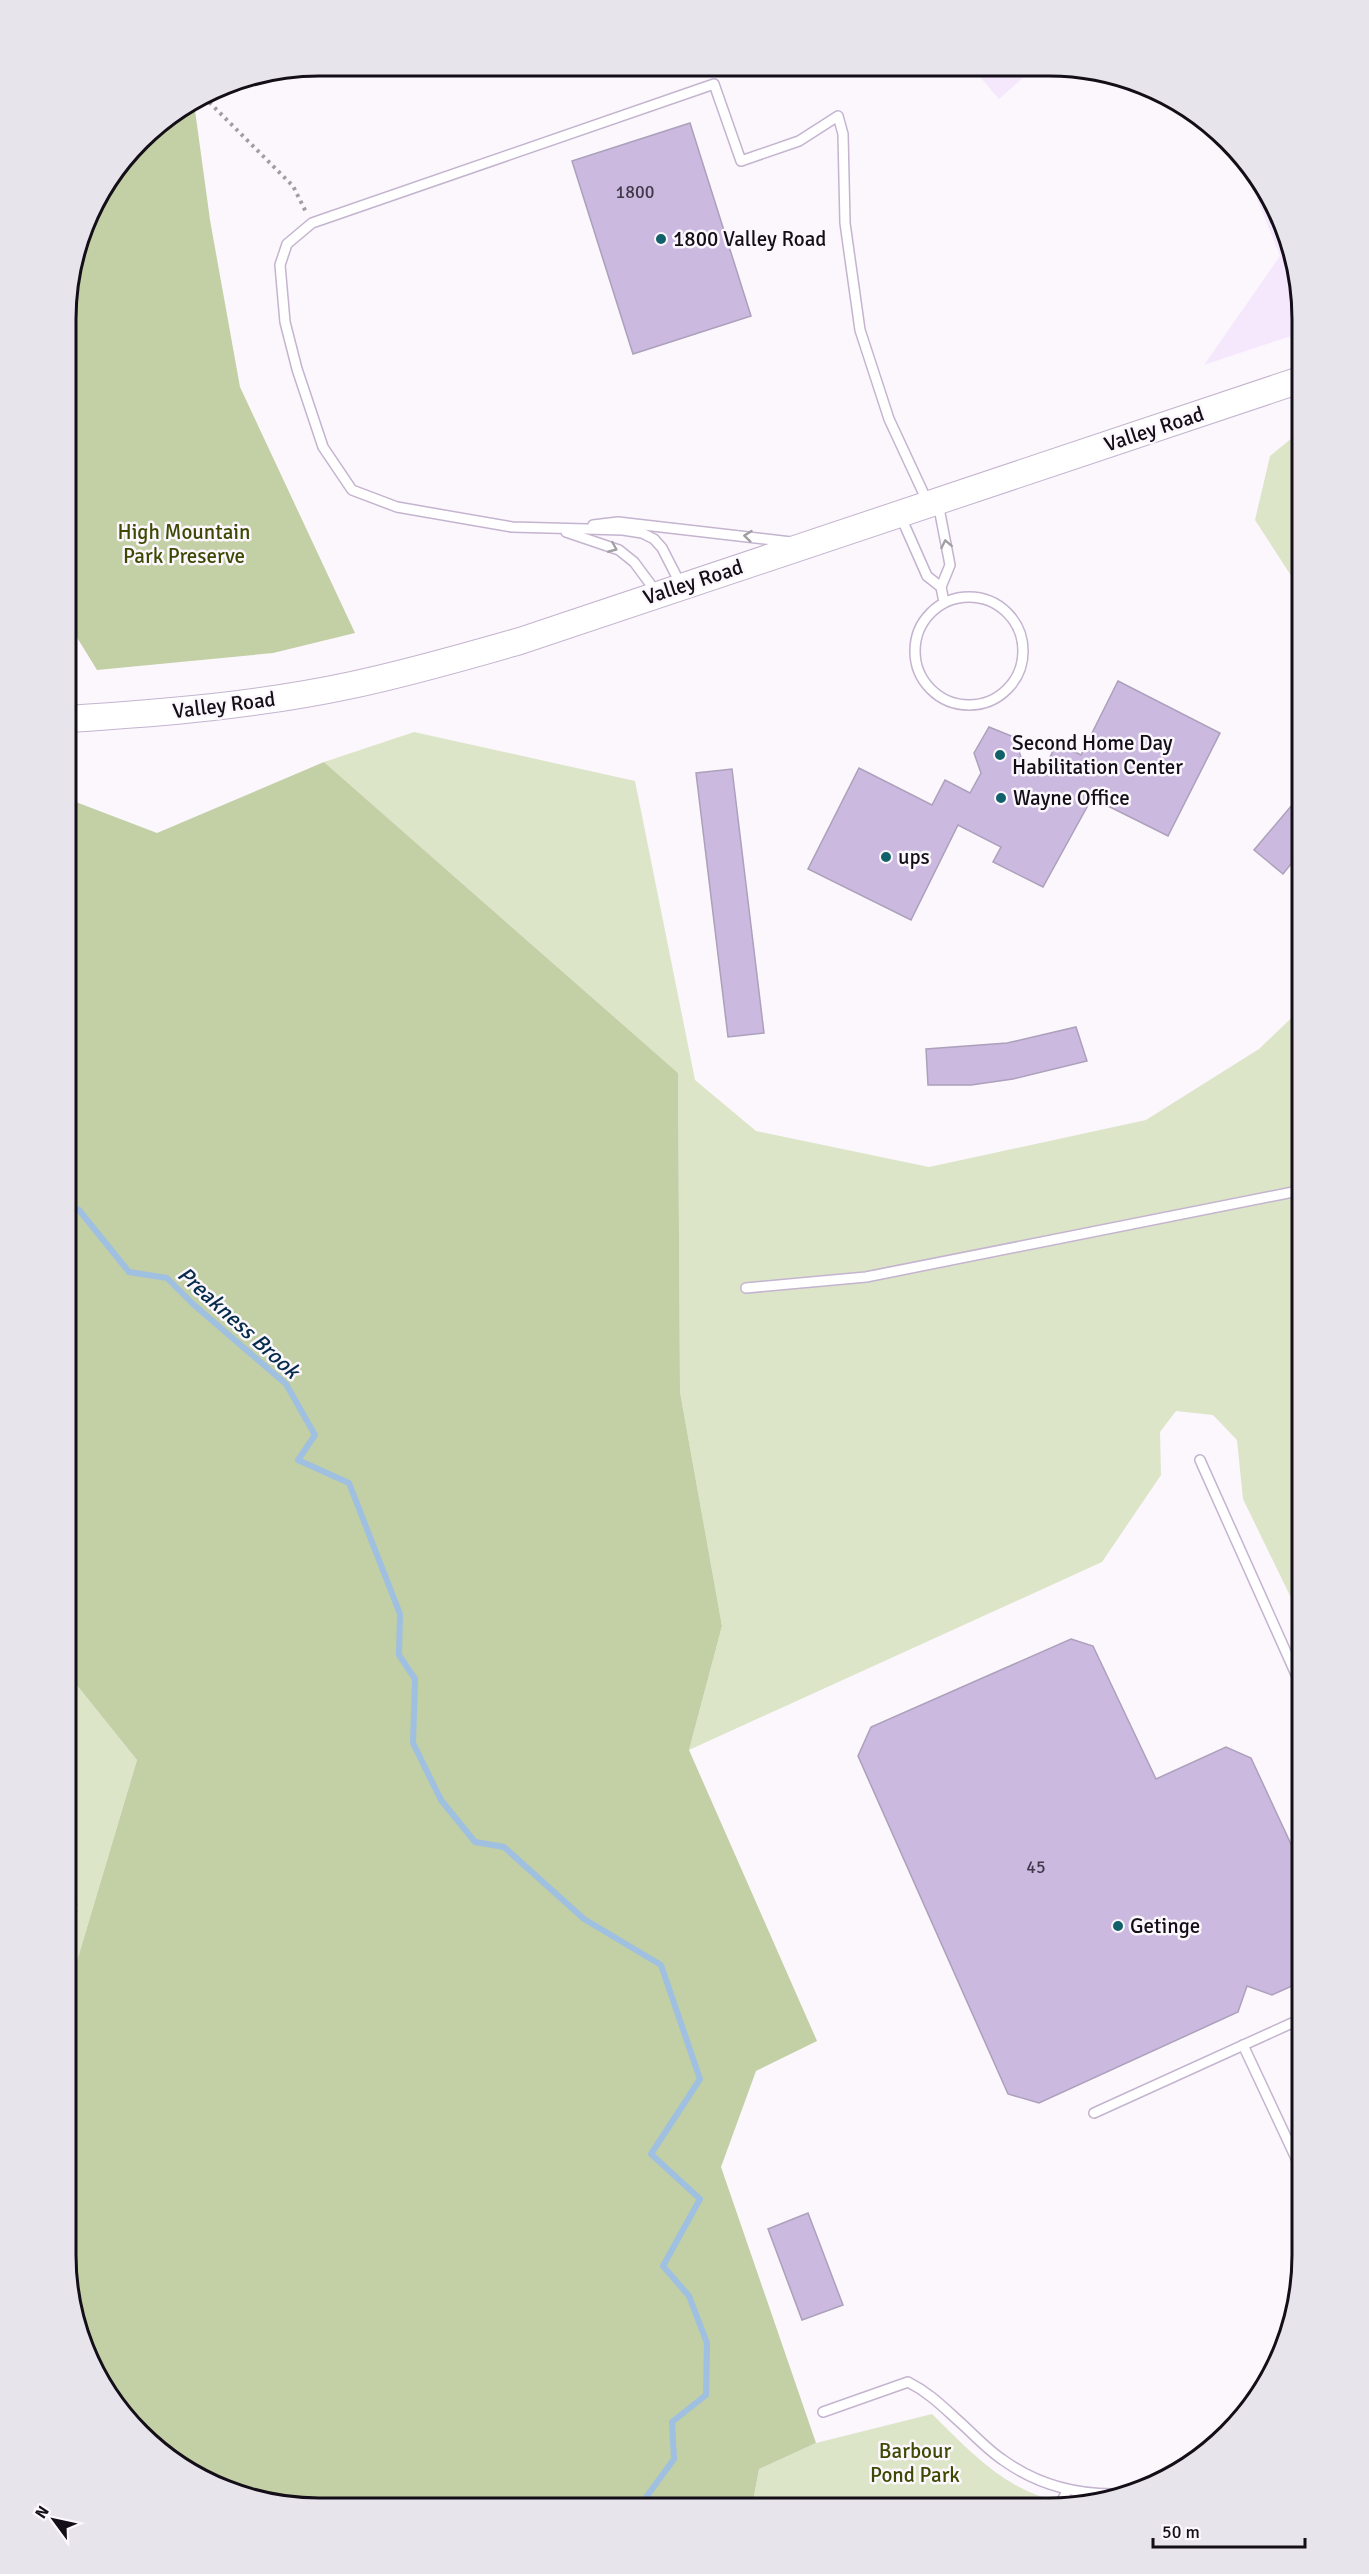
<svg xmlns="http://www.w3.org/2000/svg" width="1369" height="2574" viewBox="0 0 1369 2574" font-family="Signika,sans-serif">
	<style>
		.built { fill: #f5e8fd }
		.green { fill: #dde5c8 }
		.forest { fill: #c3cfa5 }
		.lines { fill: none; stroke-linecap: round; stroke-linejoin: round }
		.stream { stroke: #9fc0e0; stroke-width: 6 }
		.building { fill: #cbb9e0; stroke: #aca0bb; stroke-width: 1.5 }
		.lane-casing { stroke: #c4b4cf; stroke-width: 12 }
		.secondary-casing { stroke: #c4b4cf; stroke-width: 28 }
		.path { stroke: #a29da5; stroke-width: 4; stroke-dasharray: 3 4.5; stroke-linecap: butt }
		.lane { stroke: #fff; stroke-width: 9 }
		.secondary { stroke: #fff; stroke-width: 26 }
		.oneway { stroke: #a19fa2 }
		.poi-dot { fill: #12606a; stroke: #fbf7fd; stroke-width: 2 }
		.labels { text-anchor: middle; stroke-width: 5; stroke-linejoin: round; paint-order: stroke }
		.number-label { font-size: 18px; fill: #413949 }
		.poi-label { font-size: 21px; fill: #130e17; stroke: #fbf7fd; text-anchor: start }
		.street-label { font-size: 21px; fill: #130e17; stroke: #fbf7fd }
		.park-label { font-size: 21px; fill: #3d4903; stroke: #fbf7fd }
		.water-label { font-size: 22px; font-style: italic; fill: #052b4a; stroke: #fbf7fd }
		.rim { fill: none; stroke: #130e17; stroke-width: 3 }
	</style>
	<rect width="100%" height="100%" fill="#fbf7fd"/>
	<g class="built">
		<polygon points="974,70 1032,70 999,99"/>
		<polygon points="1240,156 1260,179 1290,238 1303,332 1204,365 1280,256"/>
	</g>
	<g class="green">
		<polygon points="1303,429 1303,594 1255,520 1270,456"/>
		<polygon points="414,732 635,781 695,1080 756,1131 929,1167 1146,1120 1259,1049 1303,1007 1303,1605 1296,1608 1243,1499 1237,1440 1213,1415 1176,1411 1160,1432 1161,1475 1102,1562 689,1750 722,1626 680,1392 678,1073 324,762"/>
		<polygon points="67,1673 137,1760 66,1998"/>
		<path d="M932,2414C975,2456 1010,2496 1073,2504L1049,2508L752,2507L759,2469L816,2443Z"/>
	</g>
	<g class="forest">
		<polygon points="194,103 210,220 240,387 355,633 273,653 97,670 68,623 68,287 92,207 152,129"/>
		<polygon points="324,762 678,1073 680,1392 722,1626 689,1750 817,2041 756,2071 721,2167 816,2443 759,2469 752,2507 286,2506 208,2482 153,2445 109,2396 79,2336 66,2254 66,1998 137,1760 67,1673 68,799 157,833"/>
	</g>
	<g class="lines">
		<polyline class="stream" points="67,1205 79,1210 129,1272 167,1278 193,1304 286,1384 315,1435 298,1460 349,1483 400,1614 399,1655 415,1679 413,1743 441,1800 475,1842 504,1847 584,1919 661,1965 700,2079 651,2154 700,2199 663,2266 689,2296 707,2343 706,2395 672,2422 674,2459 639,2507"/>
	</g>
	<g class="building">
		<polygon points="690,123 751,316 633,354 572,161"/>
		<polygon points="1118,681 1220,733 1168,836 1092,798 1043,887 993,862 1001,847 958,825 911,920 808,869 859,768 932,805 945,780 970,793 981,773 974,753 989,727 1014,737 1022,760 1043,771 1057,743 1081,755"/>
		<polygon points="732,769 764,1033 728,1037 696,773"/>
		<polygon points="1303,792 1303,849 1283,874 1254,850"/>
		<polygon points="1076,1027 1087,1061 1013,1079 971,1085 928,1085 926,1049 1007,1043"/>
		<polygon points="1071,1639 1093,1646 1156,1779 1226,1747 1251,1758 1303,1870 1303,1981 1272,1995 1247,1986 1238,2012 1039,2103 1008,2094 858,1756 871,1727"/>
		<polygon points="808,2213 843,2305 802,2320 768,2229"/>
	</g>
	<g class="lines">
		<defs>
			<g id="lane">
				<polyline points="938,503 950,565 941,587 944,602"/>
				<polyline points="900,515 927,576 941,587"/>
				<polyline points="593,525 618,522 791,542"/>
				<polyline points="566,532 619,550 634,562 657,593"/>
				<polyline points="681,585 662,548 654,539 642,533 623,530 512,527 397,507 352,490 323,447 297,369 285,322 280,265 287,244 312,223 714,84 741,161 799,141 838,116 843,134 845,223 860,330 889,419 928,503"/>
				<circle cx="969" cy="651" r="54"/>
				<polyline points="746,1288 866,1277 1303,1190"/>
				<polyline points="1200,1460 1303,1690"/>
				<polyline points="1243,2045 1302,2171"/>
				<polyline points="1094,2113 1303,2018"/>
				<path d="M823,2412L908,2382C930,2393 944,2408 962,2424C975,2436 988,2450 1003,2460C1042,2488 1087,2497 1133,2493"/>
				<polyline points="1059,2506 1067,2491"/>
			</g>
			<path id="secondary" d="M68,719C163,713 259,705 352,685C409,673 464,657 520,641L1303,379"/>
		</defs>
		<use href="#lane" class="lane-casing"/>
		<use href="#secondary" class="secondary-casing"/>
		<g class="path">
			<polyline points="204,97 293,186 306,212"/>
			<polyline points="66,1957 76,1908 68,1862"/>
		</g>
		<use href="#lane" class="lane"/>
		<use href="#secondary" class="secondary"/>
	</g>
	<defs><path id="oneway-chevron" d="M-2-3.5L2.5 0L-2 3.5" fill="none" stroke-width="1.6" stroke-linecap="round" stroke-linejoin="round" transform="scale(1.5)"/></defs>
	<g class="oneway">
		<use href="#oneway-chevron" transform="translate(748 536) rotate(-174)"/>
		<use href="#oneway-chevron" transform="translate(946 544) rotate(-101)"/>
		<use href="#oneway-chevron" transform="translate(613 548) rotate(23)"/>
	</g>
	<g class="poi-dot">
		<circle cx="661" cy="239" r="6"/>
		<circle cx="1000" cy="755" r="6"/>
		<circle cx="1001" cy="798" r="6"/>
		<circle cx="886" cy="857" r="6"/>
		<circle cx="1118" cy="1926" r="6"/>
	</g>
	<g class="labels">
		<g class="number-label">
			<text x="635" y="198">1800</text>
			<text x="1036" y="1873">45</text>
		</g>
		<g class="poi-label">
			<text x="673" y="246">1800 Valley Road</text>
			<text x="1012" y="750">Second Home Day<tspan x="1012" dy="24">Habilitation Center</tspan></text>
			<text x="1013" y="805">Wayne Office</text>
			<text x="898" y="864">ups</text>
			<text x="1130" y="1933">Getinge</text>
		</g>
		<g class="street-label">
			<text transform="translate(1154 429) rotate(-18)" y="7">Valley Road</text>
			<text transform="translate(693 582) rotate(-18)" y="7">Valley Road</text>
			<text transform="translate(224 705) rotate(-7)" y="7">Valley Road</text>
		</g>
		<g class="park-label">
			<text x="184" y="539">High Mountain<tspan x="184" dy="24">Park Preserve</tspan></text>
			<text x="915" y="2458">Barbour<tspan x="915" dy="24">Pond Park</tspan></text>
		</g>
		<g class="water-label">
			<text transform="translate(239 1322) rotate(42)" y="8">Preakness Brook</text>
		</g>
	</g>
	<path d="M0 0H1369V2574H0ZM319 76H1049A243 243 0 0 1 1292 319V2255A243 243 0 0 1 1049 2498H319A243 243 0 0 1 76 2255V319A243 243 0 0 1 319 76Z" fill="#e8e4eb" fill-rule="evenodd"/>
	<path class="rim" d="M319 76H1049A243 243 0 0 1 1292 319V2255A243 243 0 0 1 1049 2498H319A243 243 0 0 1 76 2255V319A243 243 0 0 1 319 76Z"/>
	<g transform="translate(54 2520) rotate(303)" stroke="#fbf7fd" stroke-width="4.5" paint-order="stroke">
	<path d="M0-4.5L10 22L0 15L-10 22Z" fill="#130e17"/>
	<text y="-9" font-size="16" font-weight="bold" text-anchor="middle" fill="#130e17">N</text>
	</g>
	<path d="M1153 2538v9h152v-9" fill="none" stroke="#130e17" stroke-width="3"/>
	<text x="1162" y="2538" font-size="18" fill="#130e17" stroke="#fbf7fd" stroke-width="4.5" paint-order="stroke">50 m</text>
</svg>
